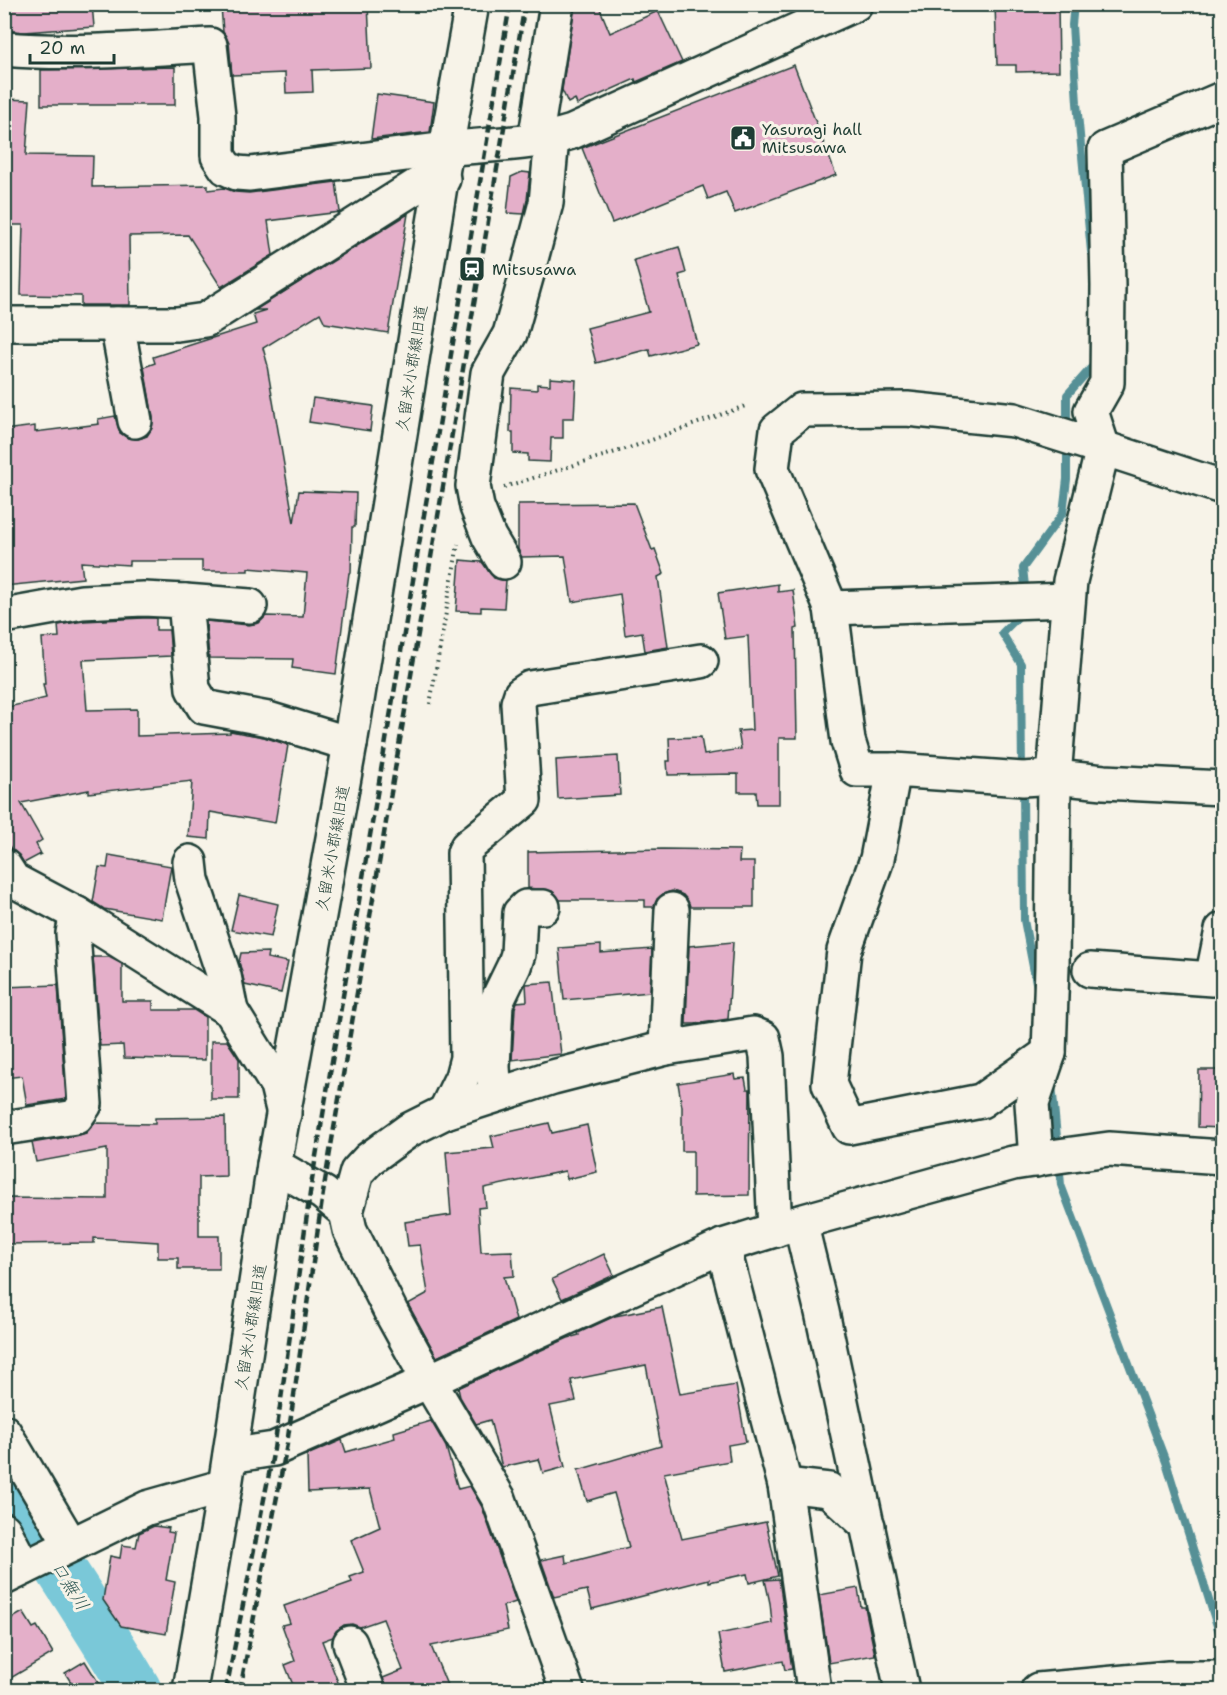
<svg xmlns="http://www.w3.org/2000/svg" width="1227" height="1695" viewBox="0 0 1227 1695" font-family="'Shantell Sans','Klee One',sans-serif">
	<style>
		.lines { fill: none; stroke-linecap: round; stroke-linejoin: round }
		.stream { stroke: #569096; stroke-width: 8 }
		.river { stroke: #7ac8d8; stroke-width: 51 }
		.building { fill: #e4afc9; stroke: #1f3d34; stroke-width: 1.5 }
		.minor-casing { stroke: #1f3d34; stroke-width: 38 }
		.path { stroke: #1f3d34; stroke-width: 4; stroke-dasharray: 1.5 4.5; stroke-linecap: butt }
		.minor { stroke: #f7f3e8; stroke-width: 33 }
		.rail { stroke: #1f3d34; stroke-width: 4.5; stroke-dasharray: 9 4.5; stroke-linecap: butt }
		.labels { text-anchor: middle; stroke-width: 6; stroke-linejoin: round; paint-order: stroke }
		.poi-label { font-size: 16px; fill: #1f3d34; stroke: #f7f3e8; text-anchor: start }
		.street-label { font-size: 16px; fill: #1f3d34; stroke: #f7f3e8 }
		.water-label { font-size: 18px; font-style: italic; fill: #315955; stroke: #f7f3e8 }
	</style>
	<rect width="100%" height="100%" fill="#f7f3e8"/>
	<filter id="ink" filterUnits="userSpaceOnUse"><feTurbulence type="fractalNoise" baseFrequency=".0167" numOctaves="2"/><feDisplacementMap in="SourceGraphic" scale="12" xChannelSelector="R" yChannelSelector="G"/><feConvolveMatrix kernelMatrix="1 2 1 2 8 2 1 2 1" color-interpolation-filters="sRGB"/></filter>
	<g filter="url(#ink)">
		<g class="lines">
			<g class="stream">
				<polyline points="1074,4 1072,25 1077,103 1091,252"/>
				<polyline points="1067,428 1067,395 1098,360"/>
				<polyline points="1026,595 1023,568 1063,513 1067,479 1067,444"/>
				<polyline points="1022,773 1021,664 1002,633 1023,612"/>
				<polyline points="1023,786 1024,920 1037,988"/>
				<polyline points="1052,1084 1058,1148"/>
				<polyline points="1059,1161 1061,1185 1166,1462 1222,1642"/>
			</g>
			<path class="river" d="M4,1481C48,1551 95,1619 136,1690"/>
		</g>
		<g class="building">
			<polygon points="4,4 92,4 94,27 24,32 4,30"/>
			<polygon points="237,4 368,4 371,68 312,70 313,92 286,93 285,73 232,75 229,43 223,32 221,6"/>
			<polygon points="575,4 598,4 610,33 658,11 682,62 636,82 635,79 577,105 575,99 568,103 562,90"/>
			<polygon points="995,4 1058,4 1059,71 1016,72 1016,65 997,65"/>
			<polygon points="794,65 836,175 735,213 726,192 708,199 703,186 612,223 582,148"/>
			<polygon points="175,67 175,105 41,105 41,70"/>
			<polygon points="377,94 434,102 430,132 371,139"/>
			<polygon points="4,99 30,100 26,155 93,156 92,187 208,185 208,190 224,188 235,192 249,193 336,182 340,212 268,221 273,255 221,287 188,235 129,236 130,305 81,305 81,296 21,295 23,225 4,225"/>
			<polygon points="522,172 530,173 527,200 524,214 507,213 511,177"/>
			<polygon points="408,214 388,333 325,323 320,313 263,348 268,366 267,366 294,523 299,491 356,493 355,527 352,527 351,573 349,573 336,674 292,668 293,659 209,658 206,621 249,625 259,623 266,616 303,617 307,573 248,568 248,571 202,571 202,561 129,561 129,565 81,562 83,578 4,586 4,430 35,426 35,432 99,424 98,419 115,416 120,433 128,438 138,439 147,436 152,428 153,418 144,367 155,363 153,357 256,324 253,314 266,310 255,310"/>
			<polygon points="679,247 686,273 679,275 697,344 651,356 649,349 596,363 587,328 649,312 634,260"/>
			<polygon points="550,378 576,380 574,418 563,418 563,438 551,438 550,462 528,461 528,454 513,453 513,432 510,432 511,388 537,390 537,384 550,385"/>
			<polygon points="313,398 373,406 370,431 309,422"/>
			<polygon points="634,503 652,550 655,549 664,574 658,577 668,647 645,651 642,632 625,635 620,594 572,602 565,556 521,557 518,549 518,504"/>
			<polygon points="460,560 482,562 494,578 506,580 504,608 481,607 481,612 456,611"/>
			<polygon points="778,584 778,592 793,590 798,628 795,629 797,738 779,738 779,804 757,804 756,792 738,792 738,774 668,775 667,761 670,761 669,738 701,737 704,755 741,749 738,731 752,730 748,636 725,639 718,593"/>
			<polygon points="143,618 156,618 156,630 169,630 171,656 83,660 87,710 137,709 137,736 230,733 230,731 264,737 288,745 275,823 210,812 209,839 188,837 192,781 89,793 89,790 21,803 42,840 36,844 41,854 24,863 19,855 11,849 4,838 4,708 46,698 43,684 45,684 42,638 59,637 58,625 84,621"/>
			<polygon points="618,756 620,795 558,799 556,760"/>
			<polygon points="662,849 740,850 739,862 754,862 754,907 690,907 688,901 683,895 672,891 663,894 657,899 654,907 645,907 645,900 560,900 552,891 528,888 528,852"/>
			<polygon points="109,855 171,866 162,919 104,909 93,902 99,867 107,868"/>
			<polygon points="239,895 278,904 271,937 231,930"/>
			<polygon points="733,942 728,1019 695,1024 686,1024 689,946"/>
			<polygon points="601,945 601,953 652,949 650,992 564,1000 559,948"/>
			<polygon points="268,952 267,958 288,962 281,993 245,985 239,962 241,953"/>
			<polygon points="93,957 109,957 122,964 122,1001 153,1001 153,1010 194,1010 205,1017 205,1060 124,1058 123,1045 100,1046"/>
			<polygon points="552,982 561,1054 512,1060 515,1008 517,1002 527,1001 526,984"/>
			<polygon points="58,985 66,1099 27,1105 22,1076 4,1078 4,987"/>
			<polygon points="211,1041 227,1041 239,1059 239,1099 211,1099"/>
			<polygon points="1199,1070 1222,1070 1222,1128 1198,1127"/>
			<polygon points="734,1074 735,1079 745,1078 747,1089 750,1089 749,1195 693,1196 693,1151 682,1151 682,1107 678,1083"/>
			<polygon points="225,1117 226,1176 199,1177 199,1236 219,1236 219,1269 178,1269 178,1258 158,1258 158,1242 94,1238 94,1243 4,1244 4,1198 107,1199 107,1149 36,1162 32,1143 79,1135 86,1133 94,1123 155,1124 155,1118"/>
			<polygon points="549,1123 552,1133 587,1125 597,1172 567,1179 565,1171 484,1188 486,1207 478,1208 481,1252 512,1251 514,1276 504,1277 516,1320 437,1357 408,1304 428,1293 420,1245 408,1246 405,1222 451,1215 446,1152 494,1148 491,1136"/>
			<polygon points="604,1254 614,1275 562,1299 552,1279"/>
			<polygon points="662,1307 680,1394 736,1385 746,1442 728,1445 730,1461 664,1473 682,1539 766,1522 778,1576 749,1583 747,1574 709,1582 709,1579 592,1609 587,1590 554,1597 541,1560 565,1555 566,1563 629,1547 614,1493 587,1501 578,1470 661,1446 646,1365 571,1380 576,1401 550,1406 565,1467 543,1473 539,1459 502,1467 490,1420 476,1424 460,1397 458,1388 568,1338 579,1335 578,1333 615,1316"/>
			<polygon points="431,1421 446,1447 458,1489 470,1486 482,1507 516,1602 503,1606 508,1630 431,1646 449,1690 386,1690 383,1678 403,1670 383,1619 360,1627 352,1624 344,1625 336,1631 333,1637 322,1641 341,1690 295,1690 285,1665 295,1661 282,1625 290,1623 284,1606 352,1582 350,1577 364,1572 351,1540 380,1527 370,1489 308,1492 307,1455 342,1440 346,1452 395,1438 394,1432"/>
			<polygon points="154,1526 169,1528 168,1532 174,1533 166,1580 175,1582 166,1634 121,1626 103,1600 110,1556 120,1558 122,1545 136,1547 139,1533"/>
			<polygon points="779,1579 792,1669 785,1670 783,1661 725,1672 718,1634 772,1623 770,1603 765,1580"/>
			<polygon points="858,1588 861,1607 865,1607 875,1655 829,1663 819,1595"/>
			<polygon points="23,1612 33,1628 37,1626 53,1653 4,1682 4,1623"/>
			<polygon points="85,1661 103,1690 76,1690 65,1673"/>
		</g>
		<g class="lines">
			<defs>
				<g id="minor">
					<path d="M4,49C73,55 142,49 210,45L218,116V156L226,168L237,173L250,174C315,166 380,157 446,149C488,144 531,145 572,132L855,4"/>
					<polyline points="535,141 557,4"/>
					<polyline points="4,324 177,324 205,320 418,185 443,179"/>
					<polyline points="117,324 135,421"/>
					<polyline points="504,562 489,537 477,507 473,486 488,373 510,334 527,274 546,203 552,138"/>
					<polyline points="185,601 250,606"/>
					<polyline points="831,608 1068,600"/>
					<polyline points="4,616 82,602 143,599 185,601 193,689 204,707 268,719 350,744"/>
					<polyline points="894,770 1023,779 1054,777 1104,782 1222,788"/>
					<polyline points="190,862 192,880 224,976 231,1011"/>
					<polyline points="4,866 13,880 77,914 231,1011 277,1085 284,1114"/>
					<polyline points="1090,970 1212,979 1222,930"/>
					<polyline points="666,1048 672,910"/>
					<polyline points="1049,1053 1052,967 1054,777 1070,581 1103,448 1222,487"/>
					<polyline points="495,1095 493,1067 496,1003 514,966 518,954 520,913 526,907 543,907"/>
					<polyline points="445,1112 462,1077 467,1058 464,853 467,847 524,800 518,703 521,694 530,688 701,661"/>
					<polyline points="4,1128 76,1117 85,1104 73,933 77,914"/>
					<polyline points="1036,1160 1032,1103 1049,1053 981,1101 849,1127 829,1084 844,951 877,859 894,770 857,770 848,741 831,608 772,469 777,430 802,410 907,409 1014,420 1103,448 1091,411 1107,383 1108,286 1105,149 1222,99"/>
					<polyline points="274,1165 323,1193 346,1212"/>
					<polyline points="800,1222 822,1312 902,1690"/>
					<polyline points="723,1246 785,1485 814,1690"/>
					<polyline points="4,1432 71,1545"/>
					<polyline points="230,1456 274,1449 429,1381 723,1246 800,1222 1013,1163 1058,1156 1109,1149 1222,1157"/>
					<polyline points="785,1485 829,1490 868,1526"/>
					<polyline points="4,1530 24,1568"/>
					<polyline points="4,1578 147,1508 225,1486"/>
					<polyline points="350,1643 368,1690"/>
					<polyline points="190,1690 225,1486 274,1165 350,744 446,149 472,4"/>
					<polyline points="567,1690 499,1499 429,1381 391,1312 350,1230 346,1212 357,1172 369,1159 409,1130 445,1112 553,1077 666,1048 753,1034 763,1038 767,1056 775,1230"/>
					<polyline points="1038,1690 1169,1678 1222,1678"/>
				</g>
			</defs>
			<use href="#minor" class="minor-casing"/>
			<g class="path">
				<polyline points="504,487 635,446 745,406"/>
				<polyline points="430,704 458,544"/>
			</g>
			<use href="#minor" class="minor"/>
			<g class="rail">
				<polyline points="226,1690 274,1449 311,1186 510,4"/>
				<polyline points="240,1690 287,1444 323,1193 525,4"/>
			</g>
		</g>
	</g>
	<defs>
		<symbol id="civic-square" viewBox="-11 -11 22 22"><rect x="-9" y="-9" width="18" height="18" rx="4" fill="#1f3d34" stroke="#f7f3e8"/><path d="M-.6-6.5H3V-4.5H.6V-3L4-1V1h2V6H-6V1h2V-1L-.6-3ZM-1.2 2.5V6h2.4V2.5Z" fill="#fff"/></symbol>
		<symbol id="station-square" viewBox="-11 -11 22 22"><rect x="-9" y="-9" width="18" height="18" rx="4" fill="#1f3d34" stroke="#f7f3e8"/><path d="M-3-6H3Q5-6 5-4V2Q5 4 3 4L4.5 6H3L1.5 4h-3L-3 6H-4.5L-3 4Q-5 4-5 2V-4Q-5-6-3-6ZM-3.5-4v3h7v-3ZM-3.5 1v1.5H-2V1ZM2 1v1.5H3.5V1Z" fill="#fff"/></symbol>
	</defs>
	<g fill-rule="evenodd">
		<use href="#civic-square" x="728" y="123" width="30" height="30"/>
		<use href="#station-square" x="457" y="254" width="30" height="30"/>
	</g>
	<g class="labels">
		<g class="poi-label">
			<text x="762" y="135">Yasuragi hall<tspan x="762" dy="18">Mitsusawa</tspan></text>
			<text x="492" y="275">Mitsusawa</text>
		</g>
		<g class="street-label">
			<text transform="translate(411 368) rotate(-81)" y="6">久留米小郡線旧道</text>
			<text transform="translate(332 848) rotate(-80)" y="6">久留米小郡線旧道</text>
			<text transform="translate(250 1327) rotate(-81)" y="6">久留米小郡線旧道</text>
		</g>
		<g class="water-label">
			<text transform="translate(70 1586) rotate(58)" y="6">口無川</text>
		</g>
	</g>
	<rect width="1227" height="1695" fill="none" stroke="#f7f3e8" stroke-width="24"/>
	<rect x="12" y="12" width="1203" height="1671" fill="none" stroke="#1f3d34" stroke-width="2" filter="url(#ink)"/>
	<path d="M30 54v9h84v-9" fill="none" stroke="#1f3d34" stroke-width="3"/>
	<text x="39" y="54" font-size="18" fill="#1f3d34" stroke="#f7f3e8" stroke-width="4.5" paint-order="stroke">20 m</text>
</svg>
